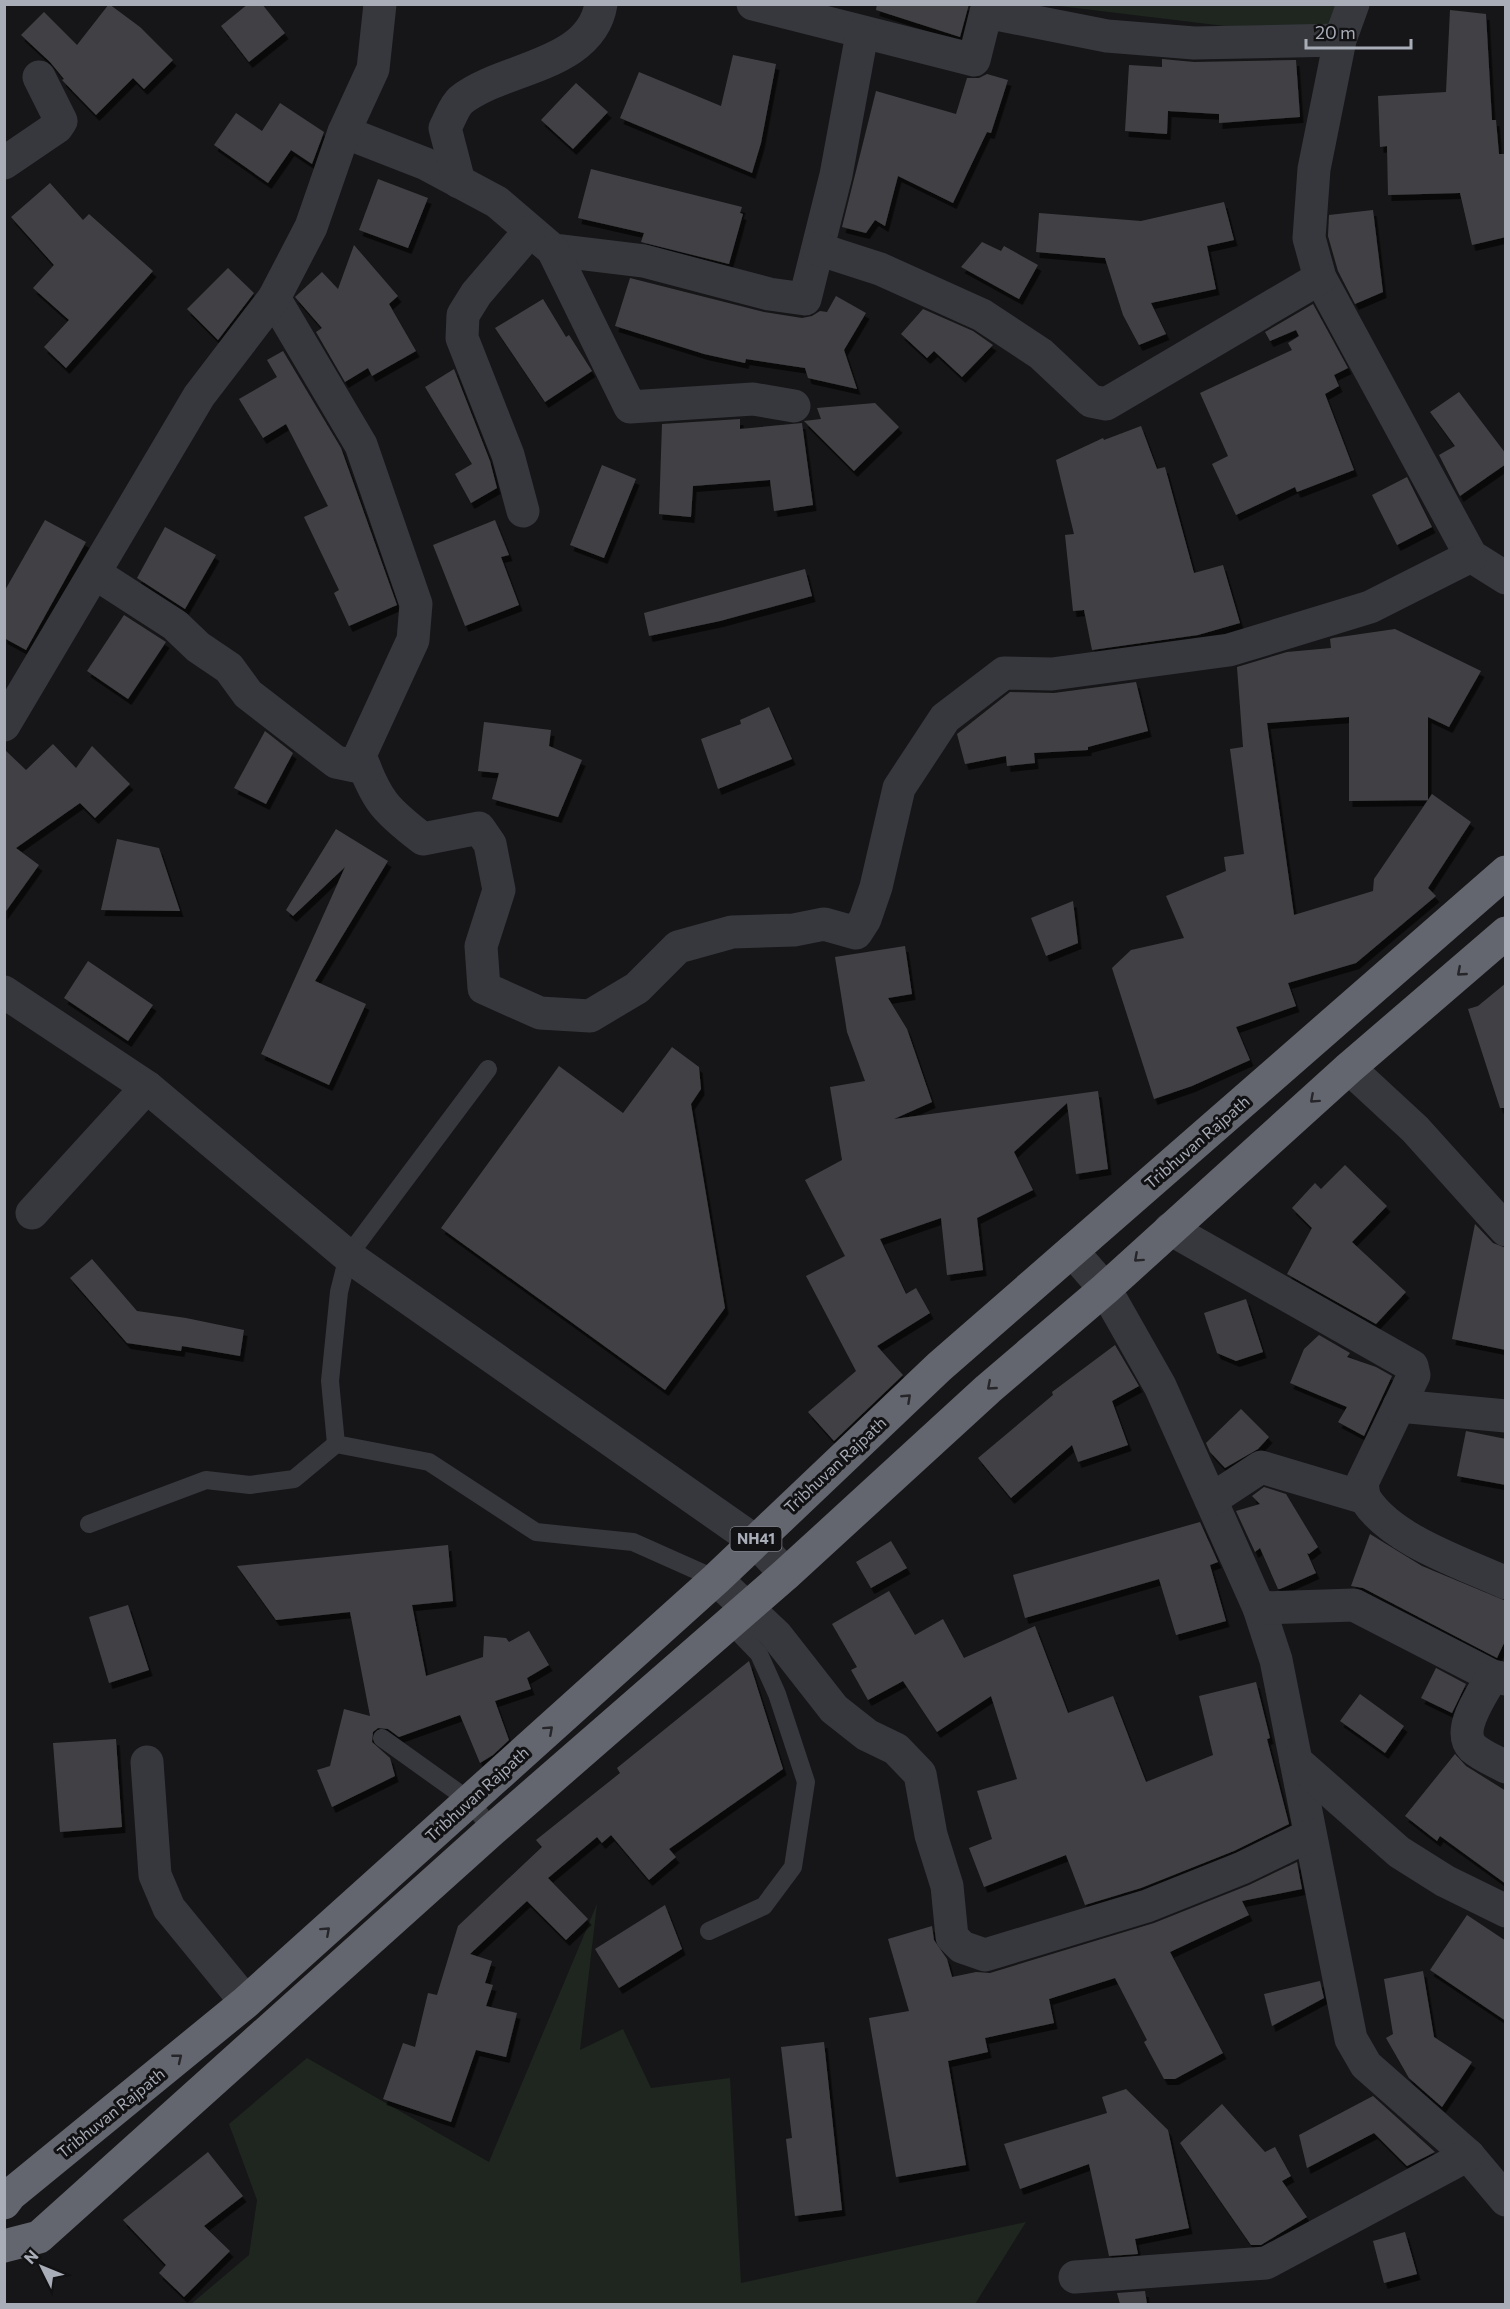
<svg xmlns="http://www.w3.org/2000/svg" width="1510" height="2309" viewBox="0 0 1510 2309" font-family="Commissioner,sans-serif">
	<style>
		.green { fill: #1e261f }
		.building { fill: #404145; filter: url(#shadow) }
		.lines { fill: none; stroke-linecap: round; stroke-linejoin: round }
		.lane { stroke: #37383d; stroke-width: 18 }
		.street { stroke: #37383d; stroke-width: 33 }
		.highway { stroke: #63666e; stroke-width: 33 }
		.oneway { stroke: #26262a }
		.labels { text-anchor: middle; stroke-width: 6; stroke-linejoin: round; paint-order: stroke }
		.shield { fill: #111113; stroke: #7b7e86; stroke-width: 1.5 }
		.shield-label { font-size: 15px; font-weight: bold; fill: #a8adb8 }
		.street-label { font-size: 16px; fill: #a8adb8; stroke: #111113 }
	</style>
	<defs>
		<filter id="shadow"><feDropShadow dx="3.5" dy="6" stdDeviation="0" flood-color="#0009"/></filter>
	</defs>
	<rect width="100%" height="100%" fill="#161618"/>
	<g class="green">
		<polygon points="1051,5 1349,5 1340,40"/>
		<polygon points="597,1904 580,2050 623,2029 651,2088 730,2078 741,2283 1026,2222 975,2304 191,2304 249,2255 257,2200 229,2124 307,2058 489,2162"/>
	</g>
	<g class="building">
		<polygon points="109,4 140,27 173,60 144,89 133,78 96,115 62,80 64,79 50,62 21,35 44,12 77,45"/>
		<polygon points="248,4 262,4 285,33 249,62 221,26"/>
		<polygon points="877,4 969,4 960,37 876,10"/>
		<polygon points="1450,10 1486,14 1492,120 1496,120 1499,154 1506,154 1506,237 1472,245 1460,193 1388,195 1387,146 1380,147 1378,96 1446,92"/>
		<polygon points="733,55 776,64 761,143 752,173 620,118 639,72 721,106"/>
		<polygon points="1162,59 1194,62 1296,60 1300,117 1219,123 1219,114 1168,111 1167,134 1125,131 1129,65 1162,67"/>
		<polygon points="987,74 1008,80 991,133 987,132 953,203 898,176 885,226 875,220 866,233 842,227 876,91 956,114 967,78 979,78"/>
		<polygon points="576,83 608,112 573,149 541,120"/>
		<polygon points="280,103 324,132 312,164 291,150 268,183 214,145 236,113 262,131"/>
		<polygon points="591,169 742,207 740,213 743,214 729,264 641,242 644,233 578,218"/>
		<polygon points="378,179 428,198 408,248 359,230"/>
		<polygon points="50,183 83,220 89,214 153,271 66,368 44,347 69,320 33,288 54,265 11,217"/>
		<polygon points="1224,202 1234,240 1207,246 1216,289 1151,303 1166,334 1139,345 1123,315 1105,258 1036,252 1039,213 1141,221"/>
		<polygon points="1373,210 1383,292 1355,304 1338,271 1328,236 1329,215"/>
		<polygon points="982,242 1001,251 1004,246 1038,265 1019,299 961,267"/>
		<polygon points="354,245 398,296 389,304 416,351 372,376 368,368 345,382 316,332 322,328 295,297 322,272 338,289"/>
		<polygon points="228,268 254,293 218,340 187,309"/>
		<polygon points="630,278 764,312 802,318 812,316 820,311 827,312 836,296 866,313 844,350 857,389 808,378 805,368 746,359 745,363 704,354 615,326"/>
		<polygon points="543,299 566,337 569,335 592,371 545,402 495,328"/>
		<polygon points="1313,304 1348,368 1334,375 1339,386 1325,394 1354,470 1297,492 1295,487 1236,515 1212,464 1228,456 1200,393 1292,350 1288,343 1299,336 1296,330 1270,341 1265,332"/>
		<polygon points="923,309 973,331 993,345 962,377 934,351 927,358 901,334"/>
		<polygon points="283,351 341,448 397,605 349,626 334,593 339,590 304,517 328,506 286,424 263,438 239,399 277,377 267,360"/>
		<polygon points="454,369 490,461 497,488 471,503 455,474 472,464 425,387"/>
		<polygon points="1459,392 1506,454 1506,464 1460,496 1439,455 1455,446 1430,412"/>
		<polygon points="875,403 899,427 854,471 804,421 821,419 817,408"/>
		<polygon points="740,419 740,429 802,423 813,505 774,511 770,480 693,486 691,517 659,514 662,424"/>
		<polygon points="1141,426 1157,469 1165,467 1194,573 1223,565 1240,623 1198,635 1092,650 1084,610 1073,611 1065,535 1074,534 1056,460 1103,438 1104,440"/>
		<polygon points="602,465 636,479 604,558 570,545"/>
		<polygon points="1407,477 1432,527 1397,545 1372,495"/>
		<polygon points="45,520 86,542 26,650 4,638 4,592"/>
		<polygon points="495,520 509,555 501,557 519,605 465,626 433,545"/>
		<polygon points="165,527 216,555 185,609 137,578"/>
		<polygon points="805,569 812,596 720,621 649,636 644,613"/>
		<polygon points="124,615 166,642 128,699 87,671"/>
		<polygon points="1395,629 1481,671 1449,727 1428,717 1428,800 1349,801 1349,717 1267,723 1294,915 1373,891 1374,879 1432,794 1471,822 1428,888 1436,896 1356,963 1288,983 1296,1006 1236,1027 1250,1060 1192,1086 1154,1099 1112,968 1131,950 1184,938 1166,896 1226,871 1224,857 1244,854 1230,749 1243,747 1237,667 1287,652 1331,648 1330,639 1333,638"/>
		<polygon points="1136,682 1148,731 1088,747 1088,750 1034,753 1035,763 1007,766 1006,756 965,764 957,734 1010,692 1054,693"/>
		<polygon points="769,707 792,759 718,789 701,739 741,724 740,720"/>
		<polygon points="484,722 551,730 549,746 582,760 558,817 492,799 499,773 478,771"/>
		<polygon points="265,731 293,753 266,804 234,788"/>
		<polygon points="53,744 76,768 92,746 130,784 95,818 80,803 16,848 39,865 4,914 4,749 26,770"/>
		<polygon points="336,829 388,861 315,981 366,1004 329,1085 261,1054 345,867 293,916 286,910"/>
		<polygon points="117,839 159,848 180,911 101,910"/>
		<polygon points="1073,901 1078,943 1046,956 1031,918"/>
		<polygon points="905,946 912,994 888,998 907,1029 932,1102 894,1119 1098,1091 1108,1169 1076,1174 1067,1103 1014,1152 1033,1190 977,1218 983,1270 947,1275 941,1218 880,1239 906,1294 916,1288 930,1313 877,1346 903,1375 834,1441 808,1412 856,1371 806,1276 845,1256 805,1180 842,1160 830,1087 865,1081 847,1032 835,957"/>
		<polygon points="88,961 153,1005 128,1041 64,998"/>
		<polygon points="1506,983 1506,1108 1500,1108 1468,1009 1478,1006"/>
		<polygon points="672,1047 699,1067 701,1089 691,1104 725,1308 665,1390 441,1228 559,1066 623,1113"/>
		<polygon points="1345,1165 1387,1206 1352,1242 1406,1292 1376,1324 1287,1274 1312,1228 1292,1208 1315,1183 1321,1189"/>
		<polygon points="1475,1224 1493,1243 1506,1248 1506,1350 1452,1339"/>
		<polygon points="92,1259 137,1311 186,1318 244,1330 240,1356 182,1346 181,1351 127,1343 70,1278"/>
		<polygon points="1246,1299 1263,1352 1236,1361 1217,1353 1204,1313"/>
		<polygon points="1319,1335 1350,1353 1347,1357 1376,1367 1392,1376 1364,1436 1338,1422 1347,1407 1290,1383 1304,1349"/>
		<polygon points="1115,1345 1139,1386 1112,1401 1128,1445 1078,1462 1072,1445 1011,1498 978,1458 1053,1395 1052,1392"/>
		<polygon points="1241,1409 1269,1437 1258,1449 1225,1468 1210,1452 1206,1443"/>
		<polygon points="1466,1431 1506,1439 1506,1485 1457,1476"/>
		<polygon points="1264,1487 1286,1494 1318,1547 1309,1554 1307,1553 1316,1573 1280,1589 1278,1589 1260,1548 1255,1552 1236,1511 1260,1504 1252,1496"/>
		<polygon points="1200,1522 1218,1562 1210,1565 1226,1621 1176,1635 1159,1579 1025,1618 1013,1575"/>
		<polygon points="1370,1534 1422,1566 1506,1601 1506,1639 1497,1658 1363,1588 1351,1586"/>
		<polygon points="891,1541 907,1568 871,1588 856,1562"/>
		<polygon points="448,1545 453,1601 412,1605 426,1676 483,1657 484,1636 506,1638 509,1642 529,1631 549,1665 527,1678 531,1689 495,1701 509,1740 493,1755 480,1763 460,1715 399,1737 388,1729 378,1728 373,1732 372,1742 390,1758 395,1776 332,1807 317,1770 330,1766 344,1709 370,1716 350,1612 276,1620 237,1566"/>
		<polygon points="889,1591 915,1635 943,1619 964,1658 1035,1626 1068,1713 1113,1696 1146,1782 1213,1755 1199,1696 1256,1682 1270,1738 1267,1739 1289,1824 1234,1851 1141,1888 1085,1905 1066,1855 984,1887 969,1848 992,1839 977,1791 1017,1779 991,1696 937,1732 903,1681 868,1700 851,1670 857,1667 832,1624"/>
		<polygon points="128,1605 149,1670 109,1683 89,1617"/>
		<polygon points="749,1661 783,1769 669,1849 676,1857 649,1880 611,1835 602,1843 597,1837 548,1878 588,1919 566,1940 527,1901 470,1954 492,1961 485,1983 493,1985 486,2006 517,2013 506,2057 476,2050 451,2122 383,2099 403,2043 415,2047 428,1993 437,1995 458,1926 542,1847 536,1840 620,1773 617,1768"/>
		<polygon points="1436,1668 1466,1684 1452,1713 1421,1698"/>
		<polygon points="1360,1694 1404,1726 1385,1753 1340,1721"/>
		<polygon points="116,1739 122,1827 60,1832 53,1743"/>
		<polygon points="1455,1754 1466,1766 1506,1791 1506,1884 1440,1836 1437,1841 1405,1816"/>
		<polygon points="1297,1862 1302,1889 1242,1901 1249,1915 1170,1952 1223,2053 1175,2079 1164,2079 1144,2042 1147,2040 1115,1978 1049,1999 1054,2023 985,2038 988,2052 948,2061 966,2165 896,2177 869,2018 909,2011 888,1939 932,1926 934,1940 947,1959 952,1977 976,1972 990,1973 1154,1923 1249,1885"/>
		<polygon points="665,1905 682,1949 619,1988 595,1949"/>
		<polygon points="1467,1915 1506,1941 1506,2021 1430,1970"/>
		<polygon points="1423,1971 1434,2037 1472,2062 1442,2107 1409,2078 1386,2038 1393,2034 1384,1979"/>
		<polygon points="1320,1981 1324,1998 1272,2026 1264,1994"/>
		<polygon points="824,2042 842,2210 795,2216 786,2139 792,2138 781,2047"/>
		<polygon points="1126,2089 1168,2130 1189,2228 1135,2239 1138,2254 1109,2256 1089,2164 1020,2189 1004,2144 1107,2113 1102,2097"/>
		<polygon points="1373,2096 1435,2152 1407,2166 1374,2133 1307,2168 1299,2135"/>
		<polygon points="1222,2104 1265,2152 1275,2147 1291,2176 1282,2181 1307,2217 1261,2245 1251,2245 1180,2143"/>
		<polygon points="208,2152 243,2196 204,2226 230,2251 184,2297 159,2273 166,2265 123,2220"/>
		<polygon points="1405,2232 1417,2274 1384,2283 1373,2241"/>
		<polygon points="1145,2291 1147,2304 1120,2304 1117,2293"/>
	</g>
	<g class="lines">
		<g class="lane">
			<polyline points="488,1069 348,1256 339,1292 330,1381 336,1444 429,1462 536,1532 633,1542 716,1579 717,1583"/>
			<polyline points="89,1524 206,1480 250,1485 294,1479 336,1444"/>
			<polyline points="382,1738 470,1801 492,1830"/>
			<polyline points="709,1931 764,1906 793,1867 806,1782 777,1694 759,1654 730,1624 727,1616"/>
		</g>
		<g class="street">
			<polyline points="753,4 974,60 986,12 1107,36 1194,43 1340,40"/>
			<polyline points="1353,4 1340,40 1314,169 1309,238 1320,278 1471,556 1506,578"/>
			<polyline points="344,132 426,164 497,202 553,250 644,261 769,294 805,299 836,175 862,34"/>
			<polyline points="4,163 57,127 61,121 39,77"/>
			<path d="M459,182L445,128C450,119 454,106 461,100C502,67 591,67 601,4"/>
			<polyline points="818,249 880,269 982,315 1041,354 1091,401 1106,404 1320,278"/>
			<polyline points="553,250 630,407 753,399 794,406"/>
			<path d="M274,298L361,445L416,604L413,640L360,755C376,800 385,810 423,839L479,828L490,844L499,890L481,946L484,988L540,1013L590,1016L637,988L678,947L732,932L794,930L824,924L856,933L865,919L876,887L899,788L945,718L1004,673L1052,674L1229,650L1370,607L1471,556"/>
			<polyline points="523,511 508,455 462,338 463,315 476,294 529,232"/>
			<polyline points="96,574 175,625 198,647 229,668 248,694 336,762 365,768"/>
			<polyline points="4,725 199,396 274,298 311,227 344,132 373,69 380,4"/>
			<polyline points="4,992 147,1087 348,1256 755,1541 786,1574"/>
			<polyline points="1349,1068 1415,1129 1506,1230"/>
			<polyline points="32,1213 147,1087"/>
			<path d="M1170,1229L1412,1366L1414,1375L1362,1483C1363,1488 1363,1496 1366,1500C1393,1541 1463,1563 1506,1583"/>
			<polyline points="1072,1251 1105,1289 1160,1386 1259,1608 1276,1660 1351,2039 1366,2065 1468,2155 1506,2200"/>
			<polyline points="1399,1406 1506,1416"/>
			<polyline points="1211,1500 1261,1467 1365,1498"/>
			<polyline points="716,1579 776,1635 834,1709 867,1735 896,1749 920,1774 931,1835 947,1886 952,1937 962,1947 985,1955 1147,1906 1242,1868 1310,1835"/>
			<polyline points="1259,1608 1354,1605 1492,1676 1506,1679"/>
			<path d="M1492,1676C1483,1694 1455,1730 1473,1748C1482,1756 1495,1761 1506,1767"/>
			<polyline points="1296,1761 1399,1852 1445,1881 1506,1911"/>
			<polyline points="147,1762 155,1875 169,1908 246,2002"/>
			<polyline points="1075,2277 1266,2263 1468,2155"/>
		</g>
		<g class="highway">
			<polyline points="4,2203 10,2195 246,2002 716,1579 939,1367 1506,872"/>
			<polyline points="4,2246 39,2237 492,1830 786,1574 988,1389 1105,1289 1349,1068 1506,933"/>
		</g>
	</g>
	<defs><path id="oneway-chevron" d="M-2-3.5L2.5 0L-2 3.5" fill="none" stroke-width="1.6" stroke-linecap="round" stroke-linejoin="round" transform="scale(1.5)"/></defs>
	<g class="oneway">
		<use href="#oneway-chevron" transform="translate(1461 972) rotate(139)"/>
		<use href="#oneway-chevron" transform="translate(1314 1099) rotate(138)"/>
		<use href="#oneway-chevron" transform="translate(1138 1258) rotate(138)"/>
		<use href="#oneway-chevron" transform="translate(991 1386) rotate(139)"/>
		<use href="#oneway-chevron" transform="translate(907 1398) rotate(-43)"/>
		<use href="#oneway-chevron" transform="translate(549 1730) rotate(-42)"/>
		<use href="#oneway-chevron" transform="translate(326 1931) rotate(-42)"/>
		<use href="#oneway-chevron" transform="translate(178 2058) rotate(-39)"/>
	</g>
	<g class="labels">
		<rect class="shield" x="730.5" y="1527" width="51" height="24" rx="4.5"/>
		<g class="shield-label">
			<text x="756" y="1544">NH41</text>
		</g>
		<g class="street-label">
			<text transform="translate(1197 1142) rotate(-41)" y="6">Tribhuvan Rajpath</text>
			<text transform="translate(835 1465) rotate(-43)" y="6">Tribhuvan Rajpath</text>
			<text transform="translate(477 1794) rotate(-42)" y="6">Tribhuvan Rajpath</text>
			<text transform="translate(111 2113) rotate(-39)" y="6">Tribhuvan Rajpath</text>
		</g>
	</g>
	<rect width="1510" height="2309" fill="none" stroke="#a8adb8" stroke-width="12"/>
	<g transform="translate(42 2267) rotate(313)" stroke="#111113" stroke-width="4.5" paint-order="stroke">
	<path d="M0-4.5L10 22L0 15L-10 22Z" fill="#a8adb8"/>
	<text y="-9" font-size="16" font-weight="bold" text-anchor="middle" fill="#a8adb8">N</text>
	</g>
	<path d="M1306 39v9h105v-9" fill="none" stroke="#a8adb8" stroke-width="3"/>
	<text x="1315" y="39" font-size="18" fill="#a8adb8" stroke="#111113" stroke-width="4.5" paint-order="stroke">20 m</text>
</svg>
